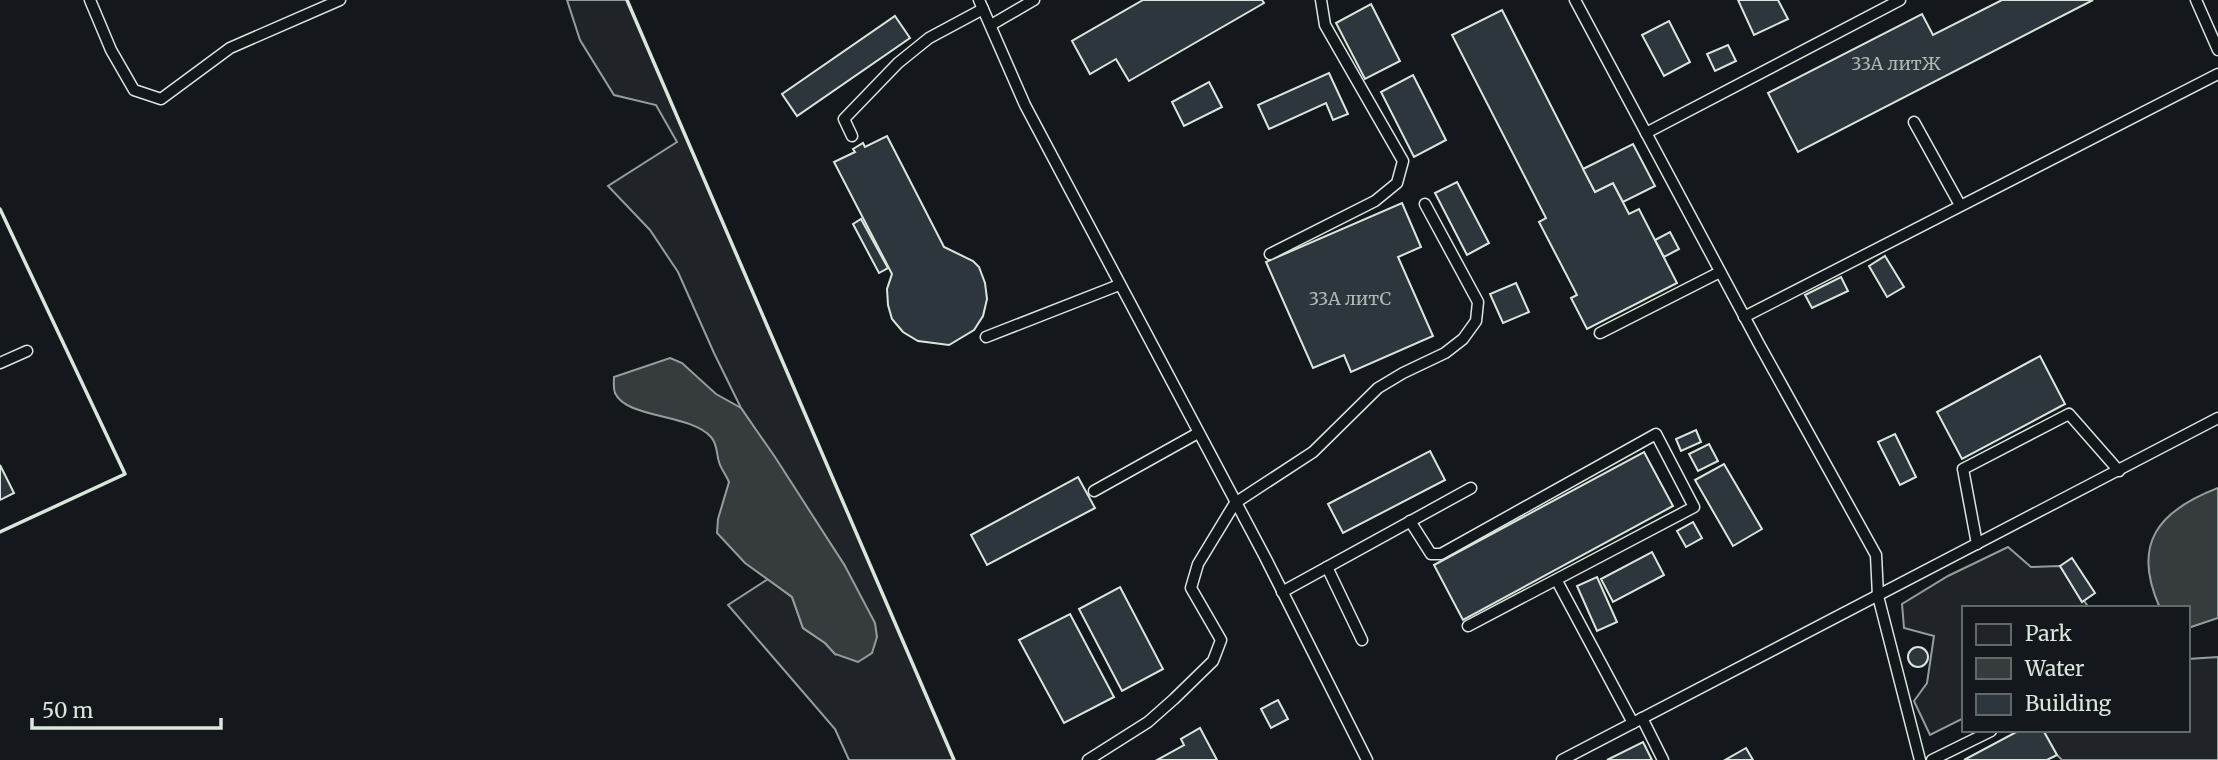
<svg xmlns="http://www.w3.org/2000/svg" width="2218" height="760" viewBox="0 0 2218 760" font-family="Merriweather,serif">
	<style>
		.green { fill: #202428; stroke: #939e99; stroke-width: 2 }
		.water { fill: #363b3e; stroke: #939e99; stroke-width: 2 }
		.building { fill: #2c363c; stroke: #d8e6dc; stroke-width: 2 }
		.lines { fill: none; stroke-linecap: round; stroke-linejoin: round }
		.service-casing { stroke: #d8e6dc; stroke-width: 13 }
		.service { stroke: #14181c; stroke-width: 10 }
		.wall { stroke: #d8e6dc; stroke-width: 3.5 }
		.labels { text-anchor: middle; stroke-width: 5; stroke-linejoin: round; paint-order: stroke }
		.number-label { font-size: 18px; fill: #adbab4 }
	</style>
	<rect width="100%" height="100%" fill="#14181c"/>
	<g class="green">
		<polygon points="567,0 627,0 954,760 849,760 835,729 728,605 768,579 792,597 803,628 825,643 835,654 845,566 741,408 714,353 678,272 650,230 608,186 677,142 656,105 614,95 580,40"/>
		<polygon points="2008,547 2031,567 2060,566 2089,608 1964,608 1964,718 1930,735 1914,701 1927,683 1934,636 1904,628 1902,604 1948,576"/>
		<polygon points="2218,657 2218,760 2062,760 2057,755 2043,730 2188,730 2188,659"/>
	</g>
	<g class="water">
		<path d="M670,358L682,363L716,394L741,408L775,457L845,566L875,623L877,637L872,653L858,662L835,654L825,643L803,628L792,597L745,563L717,533L718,519L729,482C726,475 721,469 719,462C716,453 718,445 711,437C689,413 627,419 615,393C613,388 614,382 614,377Z"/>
		<path d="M2218,488V618L2188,628V608H2160C2131,544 2158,511 2218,488Z"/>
	</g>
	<g class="building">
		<polygon points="1143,0 1262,0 1264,3 1129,81 1116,59 1090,74 1072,41"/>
		<polygon points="1738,0 1778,0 1788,19 1754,35"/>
		<polygon points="2002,0 2093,0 1798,152 1768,93 1922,14 1933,35"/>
		<polygon points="1371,4 1400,61 1365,79 1336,23"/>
		<polygon points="1502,10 1595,192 1613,183 1629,214 1639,209 1677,283 1587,329 1571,298 1577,295 1539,222 1546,218 1452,35"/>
		<polygon points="895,16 910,38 797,116 782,94"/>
		<polygon points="1669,21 1690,62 1664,76 1642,35"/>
		<polygon points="1728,45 1736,61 1715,71 1707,54"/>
		<polygon points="1329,73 1348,114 1333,120 1326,103 1269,129 1258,105"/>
		<polygon points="1413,75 1446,140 1414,157 1381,92"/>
		<polygon points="1209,82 1222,107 1184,126 1172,102"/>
		<polygon points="887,136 944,247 973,261 979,267 985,283 987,299 983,316 974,330 949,345 918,341 903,332 892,319 888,305 887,289 892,274 834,162 855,152 853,149 863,143 865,147"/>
		<polygon points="1633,144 1655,186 1623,202 1613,183 1595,192 1583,169"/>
		<polygon points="1457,182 1489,243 1467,255 1435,193"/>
		<polygon points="1402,203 1421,247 1398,257 1433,336 1351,372 1344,355 1313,368 1266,262"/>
		<polygon points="861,219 888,268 879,273 853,224"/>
		<polygon points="1670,232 1679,249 1664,257 1655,240"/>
		<polygon points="1885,256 1904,287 1887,297 1869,266"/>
		<polygon points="1841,277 1848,291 1812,308 1805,295"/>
		<polygon points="1516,283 1529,312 1503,323 1490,294"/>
		<polygon points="2040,356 2065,404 1962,459 1937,412"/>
		<polygon points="1696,430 1701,442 1681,451 1676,439"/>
		<polygon points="1895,434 1916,477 1900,485 1878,442"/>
		<polygon points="1709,444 1718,461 1698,471 1689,454"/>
		<polygon points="1430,451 1445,480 1343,533 1328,504"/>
		<polygon points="1644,452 1673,506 1463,620 1434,565"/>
		<polygon points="1724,464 1762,529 1733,546 1695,480"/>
		<polygon points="0,465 14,493 0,500"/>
		<polygon points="1078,477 1095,508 987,565 971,535"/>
		<polygon points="1693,522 1702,538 1686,547 1677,531"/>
		<polygon points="1652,552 1664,575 1613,602 1601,579"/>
		<polygon points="2072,558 2095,593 2082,602 2060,566"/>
		<polygon points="1597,577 1617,622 1597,631 1577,586"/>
		<polygon points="1120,587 1163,669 1122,691 1079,609"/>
		<polygon points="1070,614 1114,697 1064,723 1019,640"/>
		<circle cx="1918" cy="657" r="10"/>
		<polygon points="1278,700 1288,719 1271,728 1261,709"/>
		<polygon points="1200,728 1217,760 1157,760 1184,745 1181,739"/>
		<polygon points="2020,730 2043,730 2057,755 2047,760 1964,760"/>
		<polygon points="1643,742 1652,760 1607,760"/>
		<polygon points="1746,748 1753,760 1725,760"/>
	</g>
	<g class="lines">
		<defs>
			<g id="service">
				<polyline points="90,0 111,50 134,90 161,99 230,48 340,0"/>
				<polyline points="979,0 1025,105 1265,557 1367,760"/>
				<polyline points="1575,0 1759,344 1876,555 1878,596 1920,760"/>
				<polyline points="2196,0 2218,50"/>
				<polyline points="991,25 1034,0"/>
				<polyline points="1914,122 1960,205"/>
				<polyline points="1646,133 1900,0"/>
				<polyline points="852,136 844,119 898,63 929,38 983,9"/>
				<polyline points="1270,254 1375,201 1397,183 1403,161 1325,25 1321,0"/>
				<polyline points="1744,317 2218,74"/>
				<polyline points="1600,333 1720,272"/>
				<polyline points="986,337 1119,285"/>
				<polyline points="0,363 27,351"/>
				<polyline points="1094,491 1198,433"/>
				<polyline points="1410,521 1431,554 1441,554 1656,434 1694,507 1468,626"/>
				<polyline points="1977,544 1963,469 2069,414 2119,471"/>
				<polyline points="1327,567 1362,640"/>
				<polyline points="1557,581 1633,723"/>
				<polyline points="1282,592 1471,488"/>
				<polyline points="1642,718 1663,760"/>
				<polyline points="1088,760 1148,722 1174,699 1213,661 1221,640 1191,588 1198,564 1235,503 1313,452 1378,388 1403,373 1445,353 1463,339 1476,321 1478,302 1425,204"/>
				<polyline points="1562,760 2218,418"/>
				<polyline points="1932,760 1991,731"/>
			</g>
		</defs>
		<use href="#service" class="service-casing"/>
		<use href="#service" class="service"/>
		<g class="wall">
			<polyline points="627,0 954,760"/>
			<polyline points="0,209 125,474 0,532"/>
		</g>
	</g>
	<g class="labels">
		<g class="number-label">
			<text x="1896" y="70">33А литЖ</text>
			<text x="1350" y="305">33А литС</text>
		</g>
	</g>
	<rect x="1962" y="606" width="228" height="126" fill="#14181c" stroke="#626a69" stroke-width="2"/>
	<rect x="1976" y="624" width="35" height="21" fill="#202428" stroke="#626a69" stroke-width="2"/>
	<text x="2025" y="641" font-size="21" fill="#d8e6dc">Park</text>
	<rect x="1976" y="658" width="35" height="21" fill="#363b3e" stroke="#626a69" stroke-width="2"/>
	<text x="2025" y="676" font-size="21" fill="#d8e6dc">Water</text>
	<rect x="1976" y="694" width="35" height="21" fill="#2c363c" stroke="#626a69" stroke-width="2"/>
	<text x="2025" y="711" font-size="21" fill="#d8e6dc">Building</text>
	<path d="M32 718v10h189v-10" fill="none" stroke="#d8e6dc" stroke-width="3.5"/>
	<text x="42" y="718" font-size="21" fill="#d8e6dc" stroke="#14181c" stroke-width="5" paint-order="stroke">50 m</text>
</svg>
